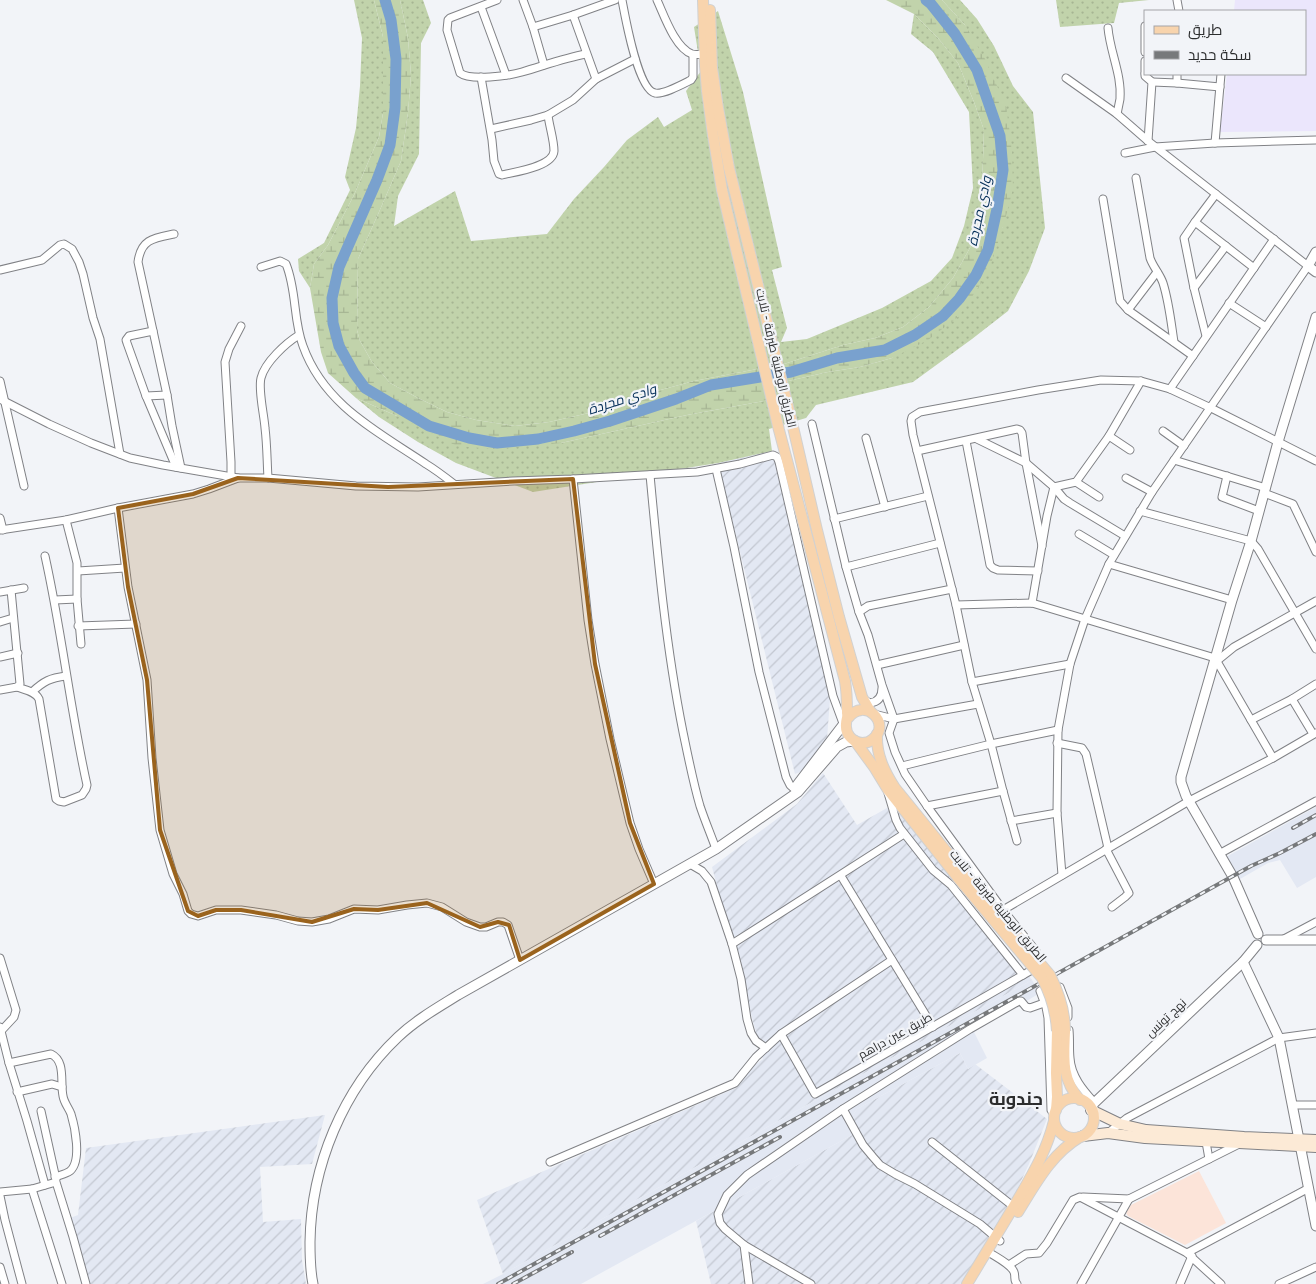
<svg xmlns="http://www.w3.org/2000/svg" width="1316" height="1284" viewBox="0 0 1316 1284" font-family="'Fira Sans',Cairo,sans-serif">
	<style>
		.commercial { fill: #ebe6fc }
		.industrial { fill: url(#industrial-furrows) }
		.education { fill: #fce4d9 }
		.built { fill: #e3e8f3 }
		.grass { fill: url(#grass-dots) }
		.wetland { fill: url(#wetland-marsh) }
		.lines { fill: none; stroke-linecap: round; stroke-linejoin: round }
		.river { stroke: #79a1ce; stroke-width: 11 }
		.minor-casing { stroke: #818286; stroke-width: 9 }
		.tertiary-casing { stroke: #818286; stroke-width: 11 }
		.secondary-casing { stroke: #818286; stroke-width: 12 }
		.primary-casing { stroke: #d1d1d1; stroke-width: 12 }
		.minor { stroke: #fff; stroke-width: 7 }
		.tertiary { stroke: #fff; stroke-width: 9 }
		.secondary { stroke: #fcead6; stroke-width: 10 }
		.primary { stroke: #f8d4ad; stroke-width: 10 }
		.rail-casing { stroke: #77797b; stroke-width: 4 }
		.rail { stroke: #f2f4f8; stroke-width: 2; stroke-dasharray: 5.5; stroke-linecap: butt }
		.primary-bridge-casing { stroke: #d1d1d1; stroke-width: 12; stroke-linecap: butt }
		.primary-bridge { stroke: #f8d4ad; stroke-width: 10 }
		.marked { fill: #9a631d; fill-opacity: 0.2; stroke: #9a631d; stroke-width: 4; stroke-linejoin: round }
		.labels { text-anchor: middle; stroke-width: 4.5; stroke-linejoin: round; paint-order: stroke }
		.street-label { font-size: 12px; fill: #2c2d2e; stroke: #f2f4f8 }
		.water-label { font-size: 14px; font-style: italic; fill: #002c56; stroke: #f2f4f8 }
		.district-label { font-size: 18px; font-weight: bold; fill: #2c2d2e; stroke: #f2f4f8 }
	</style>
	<defs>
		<pattern id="industrial-furrows" width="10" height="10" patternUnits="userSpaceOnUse" patternTransform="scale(1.25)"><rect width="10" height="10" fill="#e3e8f3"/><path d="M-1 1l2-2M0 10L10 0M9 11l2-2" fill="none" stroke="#c3c7d1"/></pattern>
		<pattern id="grass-dots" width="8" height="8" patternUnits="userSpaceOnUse" patternTransform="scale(1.25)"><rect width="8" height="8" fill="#c1d3ab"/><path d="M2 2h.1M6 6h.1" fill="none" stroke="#a6b593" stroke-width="1.8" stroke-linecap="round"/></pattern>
		<pattern id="wetland-marsh" width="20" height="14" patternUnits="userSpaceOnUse" patternTransform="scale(1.25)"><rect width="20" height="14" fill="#c1d3ab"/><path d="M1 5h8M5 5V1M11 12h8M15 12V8" fill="none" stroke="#a6b593"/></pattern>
	</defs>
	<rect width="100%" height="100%" fill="#f2f4f8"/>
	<polygon class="commercial" points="1235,0 1316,0 1316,131 1220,132 1227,74 1305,74 1305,11 1234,11"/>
	<g class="industrial">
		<polygon points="772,451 830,699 827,739 808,769 795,774 718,463"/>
		<polygon points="823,773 857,825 894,804 954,882 1032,980 503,1274 477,1200 736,1088 755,1065 763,1059 712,867 797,804"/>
		<polygon points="960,1053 968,1069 975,1064 1047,1119 1029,1164 1014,1196 1008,1215 965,1284 711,1284 696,1221 852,1135 853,1115 857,1109"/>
		<polygon points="325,1115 312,1164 260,1167 263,1222 301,1219 302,1260 306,1284 90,1284 70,1218 78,1215 86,1148"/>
	</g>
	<polygon class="education" points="1199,1171 1226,1223 1185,1245 1128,1216 1126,1213 1131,1205"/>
	<g class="built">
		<polygon points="1316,807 1316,877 1297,888 1280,860 1268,863 1240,879 1226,857"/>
		<polygon points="1032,980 1040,993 974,1032 987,1058 968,1069 960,1053 857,1109 853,1115 852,1135 581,1284 483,1284 503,1274"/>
	</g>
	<g class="grass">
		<polygon points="354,0 374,0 383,37 383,113 379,137 354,195 328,245 314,264 310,288 299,271 298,259 324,243 350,190 345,177 356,128 360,86 362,38"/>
		<polygon points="400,0 423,0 431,23 421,43 419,154 398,196 394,226 455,191 471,241 547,234 574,199 604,167 627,140 658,117 664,127 692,110 686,91 701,71 694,27 718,11 743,92 782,267 772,270 787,328 781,342 807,339 882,308 931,281 952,258 964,226 973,188 969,112 933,52 911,34 914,14 938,38 958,63 974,102 984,130 981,218 971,246 953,278 929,307 903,327 875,338 843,345 784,364 694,381 638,396 589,413 549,422 515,426 476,420 447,412 418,398 390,383 372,362 360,341 357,330 358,259 379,212 401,161 408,113 411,75 408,38"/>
		<polygon points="942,0 960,0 977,19 994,46 1013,86 1033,112 1045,228 1029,271 1008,311 972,339 913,382 816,405 806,418 769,429 772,451 718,463 533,492 456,463 418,442 379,417 356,398 397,416 561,443 687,415 780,398 788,381 828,372 860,367 892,358 1003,227 965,25"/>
		<polygon points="1056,0 1149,0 1119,3 1114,23 1060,27"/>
	</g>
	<polygon class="wetland" points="374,0 400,0 408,38 411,75 408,113 401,161 379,212 358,259 357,330 360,341 372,362 390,383 418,398 447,412 476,420 515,426 549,422 589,413 638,396 694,381 784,364 843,345 875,338 903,327 929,307 953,278 971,246 981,218 984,130 974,102 958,63 938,38 914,14 886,0 942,0 965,25 985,59 1006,106 1012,148 1013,189 1003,227 988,273 959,316 928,340 892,358 860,367 828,372 788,381 780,398 687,415 561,443 494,449 457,446 397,416 356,398 328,373 321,352 310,288 314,264 328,245 354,195 379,137 383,113 383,37"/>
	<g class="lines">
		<polyline class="river" points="385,0 391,20 396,59 395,108 390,145 377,180 339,267 332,298 333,323 339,346 354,373 365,388 429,426 469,438 497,443 538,439 574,431 610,421 676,399 711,385 791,372 837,358 885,350 915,335 943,316 959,299 976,275 988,250 997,209 1003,170 1000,136 977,70 955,34 931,4 926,0"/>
		<defs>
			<g id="minor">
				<path d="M497,0L450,18L448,20L447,30L460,73C470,81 509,76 522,72C543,66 564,58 586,54"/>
				<polyline points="523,0 533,27 544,65"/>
				<path d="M622,0C625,16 638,90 655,93C663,95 683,84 691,80L693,77V55"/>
				<path d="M657,0C664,15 675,48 692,54C696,55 701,54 704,54"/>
				<polyline points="1177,0 1179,11"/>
				<polyline points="481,7 506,75"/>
				<polyline points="573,15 596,79"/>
				<polyline points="1145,26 1145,52"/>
				<polyline points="533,27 573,15 615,0"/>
				<path d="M1108,28C1110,52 1122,75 1120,99C1119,104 1118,109 1117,114"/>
				<polyline points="1145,61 1145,73"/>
				<polyline points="1145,74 1145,76 1152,82 1148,141"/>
				<path d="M481,77L492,140L494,161L499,174L502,175C514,172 553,167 554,151C554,140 549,125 548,115"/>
				<polyline points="1152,82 1177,83 1220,87"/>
				<polyline points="1177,83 1177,74"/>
				<polyline points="491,129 531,120 548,115 573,100 596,79 635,59"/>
				<polyline points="1215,143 1221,74"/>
				<polyline points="1125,153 1155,147 1215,143 1316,140"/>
				<path d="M1136,178L1150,258C1153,267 1160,274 1163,283C1169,302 1171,322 1174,342"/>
				<polyline points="1103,199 1120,301 1128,310 1193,356"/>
				<polyline points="1195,222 1254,268"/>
				<path d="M174,234C154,238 141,239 138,262L167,395L172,426L181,468"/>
				<path d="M261,267L280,261L286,264C297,291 293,320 303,346C324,405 377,431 426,464C436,470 445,477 454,484"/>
				<polyline points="0,270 42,260 60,245 64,244 72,249 79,262 83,274 93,318 100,339 120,454"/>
				<polyline points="1194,288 1226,246"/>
				<polyline points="1229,303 1266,327"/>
				<polyline points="1128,310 1157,272"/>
				<polyline points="153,331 129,336 126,340 127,343 146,396 176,467"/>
				<polyline points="1206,336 1194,288 1184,238 1195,222 1216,194"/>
				<polyline points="0,381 24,486"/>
				<polyline points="1170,389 1274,239"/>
				<polyline points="146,396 167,395"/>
				<polyline points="0,399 49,424 91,443 130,458 163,465 238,478"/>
				<polyline points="812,424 846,567 859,612 868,635 882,685 894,719 889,733 895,752 905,774 927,806 1003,910 1036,951"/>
				<polyline points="1163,431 1184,446"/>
				<polyline points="1109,436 1130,450"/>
				<polyline points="866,438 885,507"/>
				<polyline points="977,439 1026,463 1054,487 1064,499 1070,503 1125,536"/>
				<polyline points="966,441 990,565 993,568 998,570 1038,571"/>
				<polyline points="917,451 1017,429 1020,430 1022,433 1026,463 1042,546"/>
				<polyline points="1174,460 1266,488"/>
				<polyline points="716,469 734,547 759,672 786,777 790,785 798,792"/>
				<path d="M650,475C658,561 666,647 683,732C688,756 693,782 700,806C705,821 711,835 716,849"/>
				<polyline points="231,476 231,462 225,362 229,349 241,326"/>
				<polyline points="1227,476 1222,497 1259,511"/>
				<path d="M268,478C267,461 267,444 265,428C264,414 258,390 261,378C265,362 286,343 299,335"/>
				<polyline points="1126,478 1152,492"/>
				<polyline points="573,479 588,620 595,664 610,739 630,823 639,849 654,884"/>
				<polyline points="1076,482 1099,497"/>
				<polyline points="1054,487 1076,482 1109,436 1141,381"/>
				<polyline points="1264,493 1293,504 1316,552"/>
				<polyline points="118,508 128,587 147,680 152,758 160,830 173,874 183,894 188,911 191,914 198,916 216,910 241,910 276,915 298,921 312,922 329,919 354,909 378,910 407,905 427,903 442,907 466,922 480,927 486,927 498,922 503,922 508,925 520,960"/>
				<polyline points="1140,511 1251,541 1258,549 1316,649"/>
				<polyline points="0,518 3,530"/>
				<polyline points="834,519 928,496"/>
				<polyline points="66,520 77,563 77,599 81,644"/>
				<polyline points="0,530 66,520 118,508 193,494 209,489 238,478 268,478 356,486 418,487 513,481 573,479 697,472 740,464 773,455 777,457 779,462 833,696 844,726"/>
				<polyline points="1079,534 1114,555"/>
				<polyline points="1109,564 1232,600"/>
				<polyline points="846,567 940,543"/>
				<polyline points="78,571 125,568"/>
				<polyline points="0,592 24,588"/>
				<polyline points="55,600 77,599"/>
				<polyline points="1032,603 1047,516 1054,487"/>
				<polyline points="956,605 1032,603 1215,658 1273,758"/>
				<polyline points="859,612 868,606 952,589"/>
				<polyline points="0,622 13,618"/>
				<polyline points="78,626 136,624"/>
				<polyline points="0,657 18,653"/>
				<polyline points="1218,660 1234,647 1316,601"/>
				<polyline points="877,665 964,645"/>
				<polyline points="972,682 1070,664"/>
				<path d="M17,687C25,690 35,691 39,699L56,799L59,801L64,802L82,795L86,789L87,785C70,709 62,632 45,556"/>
				<polyline points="0,690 17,687 20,684 11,590"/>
				<path d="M32,692C44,681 50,678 66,676"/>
				<polyline points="1292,699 1313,734"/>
				<path d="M864,700L870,703C879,702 882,696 882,688"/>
				<polyline points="874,714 894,719 978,704"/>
				<polyline points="1251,720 1292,699 1316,684"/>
				<polyline points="1057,743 1082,748 1086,754 1108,848"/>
				<polyline points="902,766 991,744 1058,730"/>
				<polyline points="888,793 896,820 900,828 933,870 951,885 1023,975"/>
				<polyline points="927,806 1003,791"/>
				<polyline points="1011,821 1057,813"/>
				<polyline points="1017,841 1003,791 991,744 972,682 956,605 913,435 911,421 912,417 920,412 1038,390 1101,380 1141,381 1170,389 1211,408 1316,461"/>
				<polyline points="1106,849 1129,893 1125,897 1112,907"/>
				<polyline points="1219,854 1316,801"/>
				<polyline points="690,864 702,871 711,882 732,944 741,979 747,1019 751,1033 756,1041 766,1048"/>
				<polyline points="1062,875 1057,813 1058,730 1070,664 1085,619 1109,564 1152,492 1308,266 1148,141 1117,114 1066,78"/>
				<polyline points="841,876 933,1027"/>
				<polyline points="1003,910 1189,801 1273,758 1316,733"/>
				<polyline points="1282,940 1316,922"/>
				<polyline points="732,944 904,834"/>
				<polyline points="0,958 16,1010 14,1017 1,1031"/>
				<polyline points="1050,985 1040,991 1046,1007 1048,1018 1051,1110 1054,1115"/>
				<polyline points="1060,987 1068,1008 1068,1017"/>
				<polyline points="0,1027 9,1063 27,1121 45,1185"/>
				<path d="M1069,1030C1070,1040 1069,1049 1070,1058C1071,1076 1083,1090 1094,1102"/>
				<polyline points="781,1034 815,1094 1037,967"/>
				<path d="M9,1063L51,1054C66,1061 60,1082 63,1096C64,1103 69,1108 71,1114C75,1127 82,1161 70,1171C66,1174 60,1175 55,1177"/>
				<polyline points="17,1092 52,1084 62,1087"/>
				<polyline points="1292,1105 1316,1105"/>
				<polyline points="843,1109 863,1145 873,1157 880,1165 895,1174 915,1184 980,1224 1000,1241"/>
				<polyline points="41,1111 56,1179"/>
				<polyline points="1108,1133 1127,1118 1279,1038 1316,1033"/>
				<polyline points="932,1142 1014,1207"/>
				<polyline points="1206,1142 1209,1159"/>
				<polyline points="550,1162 735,1083 756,1057 781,1034 892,960"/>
				<polyline points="32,1189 62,1284"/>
				<polyline points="0,1192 32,1189 56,1182 73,1237 86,1284"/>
				<polyline points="0,1196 5,1220 22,1284"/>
				<polyline points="1083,1197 1129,1199 1239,1144"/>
				<polyline points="744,1245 749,1284"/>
				<path d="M987,1251C994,1256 1011,1264 1014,1272C1016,1277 1013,1279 1017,1284"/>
				<polyline points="1187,1253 1309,1188"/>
				<polyline points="1009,1265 1026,1254 1039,1253 1047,1243 1073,1200 1080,1197 1187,1253 1221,1284"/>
				<polyline points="0,1267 5,1284"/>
				<polyline points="811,1284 744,1245 725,1229 720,1223 718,1214 727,1195 747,1175 843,1109 970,1029 1019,1001 1021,1001 1026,1007 1030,1008 1044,1003"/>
				<polyline points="1081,1284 1129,1199"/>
				<polyline points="1180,1284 1192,1256"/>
				<polyline points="1279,1284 1316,1267"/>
			</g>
			<g id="tertiary">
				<polyline points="1316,252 1308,266 1316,272"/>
				<polyline points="797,785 846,721"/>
				<polyline points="1258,934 1233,877 1186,796 1181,782 1181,777 1232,600 1251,541 1278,442 1316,317"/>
				<polyline points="1266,940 1316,940"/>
				<polyline points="1243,962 1279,1038 1316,1226"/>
				<polyline points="1090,1107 1243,962 1257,945"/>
				<path d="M313,1284C310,1270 310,1257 310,1242C311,1166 343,1089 398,1037C416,1020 437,1008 458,995L716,849L798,792L837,747L846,742L854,741"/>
			</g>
			<g id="secondary">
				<polyline points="1091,1110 1120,1124 1146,1130 1244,1137 1316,1140"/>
				<polyline points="1083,1136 1108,1133 1145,1138 1316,1147"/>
			</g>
			<g id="primary">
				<path d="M703,0L705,66L707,91L713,135L722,190L779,430L845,681C847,692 847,702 847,713C848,717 846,720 846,724C845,734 852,742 862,743C866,743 870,742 873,739C892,724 865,696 848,718"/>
				<polyline points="710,10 712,68 718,108 729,168 793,427 817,530 839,617 862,697 870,711"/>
				<path d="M877,734C876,754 884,771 895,788L964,873"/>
				<polyline points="855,741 874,767 888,790 958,878"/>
				<path d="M1065,1031C1064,1057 1061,1079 1080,1100"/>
				<circle cx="1074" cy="1118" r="20"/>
				<polyline points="1056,1110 1057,1097 1056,1073 1057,1031"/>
				<path d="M1018,1212C1035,1185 1051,1154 1080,1137"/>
				<path d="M967,1284C985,1254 1003,1225 1021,1194C1035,1170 1047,1149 1054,1121"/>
			</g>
		</defs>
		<use href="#minor" class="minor-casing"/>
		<use href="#tertiary" class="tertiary-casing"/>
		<use href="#secondary" class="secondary-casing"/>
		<use href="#primary" class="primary-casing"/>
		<use href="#minor" class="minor"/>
		<use href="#tertiary" class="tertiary"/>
		<use href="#secondary" class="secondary"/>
		<use href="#primary" class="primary"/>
		<defs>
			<g id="rail">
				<polyline points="1293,828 1316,815"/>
				<polyline points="600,1236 780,1137"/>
				<polyline points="498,1284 1251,866 1280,853 1316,834"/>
				<polyline points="513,1284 572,1252"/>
			</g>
		</defs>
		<use href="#rail" class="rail-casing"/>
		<use href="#rail" class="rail"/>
		<defs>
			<g id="primary-bridge">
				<path d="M964,873L1050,975C1059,993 1065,1011 1065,1031"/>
				<path d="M958,878L1042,978C1051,995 1056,1012 1057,1031"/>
			</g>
		</defs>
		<use href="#primary-bridge" class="primary-bridge-casing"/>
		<use href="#primary-bridge" class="primary-bridge"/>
	</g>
	<path class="marked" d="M238,478L388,487L573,479L595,664L630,823L654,884L520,960L509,925L498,922L480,927L427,903L378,910L354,909L312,922L241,910H216L198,916L188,911L160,830L147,680L128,587L118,508L193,494Z"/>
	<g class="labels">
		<g class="street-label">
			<text transform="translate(776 358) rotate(77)" y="4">الطريق الوطنية طبرقة - تلابت</text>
			<text transform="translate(998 906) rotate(50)" y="4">الطريق الوطنية طبرقة - تلابت</text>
			<text transform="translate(1166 1018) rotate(-43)" y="4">نهج تونس</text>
			<text transform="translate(895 1036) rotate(-29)" y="4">طريق عين دراهم</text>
		</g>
		<g class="water-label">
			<text transform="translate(979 211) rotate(-78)" y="5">وادي مجردة</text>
			<text transform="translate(622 399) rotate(-18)" y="5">وادي مجردة</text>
		</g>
		<g class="district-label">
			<text x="1016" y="1105">جندوبة</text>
		</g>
	</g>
	<rect x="1144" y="10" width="162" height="65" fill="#f2f4f8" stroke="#a3a4a7"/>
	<rect x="1154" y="26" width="25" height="8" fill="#f8d4ad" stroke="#a3a4a7"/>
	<text x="1188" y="35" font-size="15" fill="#2c2d2e">طريق</text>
	<rect x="1154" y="51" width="25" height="8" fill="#77797b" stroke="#a3a4a7"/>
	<text x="1188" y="60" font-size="15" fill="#2c2d2e">سكة حديد</text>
</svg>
